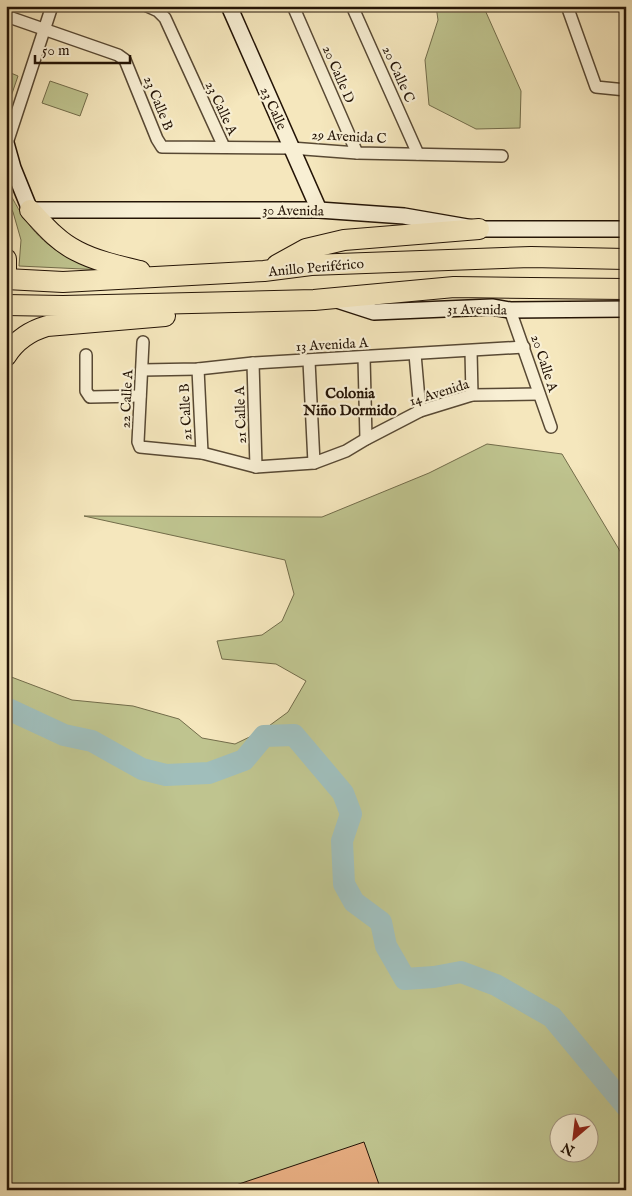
<svg xmlns="http://www.w3.org/2000/svg" width="632" height="1196" viewBox="0 0 632 1196" font-family="'IM FELL English',serif">
	<style>
		.green { fill: #bfc48f; stroke: #726c4a; fill-rule: evenodd }
		.lines { fill: none; stroke-linecap: round; stroke-linejoin: round }
		.river { stroke: #a0bebb; stroke-width: 22 }
		.building { fill: #e4ab7f; stroke: #241406 }
		.street-casing { stroke: #584934; stroke-width: 14 }
		.secondary-casing { stroke: #241406; stroke-width: 18 }
		.highway-casing { stroke: #241406; stroke-width: 22 }
		.street { stroke: #f8efd4; stroke-width: 11 }
		.secondary { stroke: #f8efd4; stroke-width: 15 }
		.highway { stroke: #f5e7bd; stroke-width: 20 }
		.labels { text-anchor: middle; stroke-width: 4.5; stroke-linejoin: round; paint-order: stroke }
		.street-label { font-size: 14px; fill: #241406; stroke: #f8efd4 }
		.neighbourhood-label { font-size: 15px; font-weight: bold; fill: #241406; stroke: #f8efd4 }
	</style>
	<rect width="100%" height="100%" fill="#f5e7bd"/>
	<filter id="stains"><feTurbulence type="fractalNoise" baseFrequency=".004" numOctaves="4"/><feColorMatrix values="0 0 0 0 .2 0 0 0 0 .09 0 0 0 0 .02 0 0 0 .5 -.17"/></filter>
	<radialGradient id="worn" r=".72"><stop offset=".6" stop-color="#630" stop-opacity="0"/><stop offset="1" stop-color="#630" stop-opacity=".3"/></radialGradient>
	<g class="green">
		<polygon points="436,6 487,6 485,10 521,91 520,128 476,129 429,105 425,60 438,20"/>
		<polygon points="6,71 18,76 6,111"/>
		<polygon points="50,81 88,94 80,116 42,103"/>
		<path d="M6,186C23,219 36,241 70,258C81,263 93,266 104,270L19,266L21,240L13,212L6,199Z"/>
		<path d="M487,444L562,454L626,561V1190H6V675L72,700L133,706L179,719L202,738L235,744L262,731L288,712L306,681L276,664L222,659L217,641L262,635L282,621L294,594L285,560L84,516L322,517L429,473ZM560,1124H590V1154H560Z"/>
	</g>
	<g class="lines">
		<polyline class="river" points="6,708 64,735 92,741 142,769 166,775 209,773 244,760 264,736 294,735 343,793 351,814 342,841 344,884 354,902 381,922 386,946 405,979 434,977 461,972 496,985 552,1017 626,1106"/>
	</g>
	<polygon class="building" points="364,1142 381,1190 228,1190 227,1188"/>
	<g class="lines">
		<defs>
			<g id="street">
				<polyline points="147,6 158,11 165,18 224,147"/>
				<polyline points="293,6 357,153"/>
				<polyline points="352,6 418,154"/>
				<polyline points="567,6 596,87 626,90"/>
				<polyline points="6,16 118,55 125,60 157,139 162,147 291,148 357,153 502,156"/>
				<polyline points="7,143 52,6"/>
				<polyline points="510,310 551,427"/>
				<polyline points="143,342 138,442 140,447 202,453 256,467 314,463 346,451 366,439 420,411 472,395 539,394"/>
				<polyline points="471,351 472,395"/>
				<polyline points="415,354 420,411"/>
				<polyline points="86,355 86,391 90,397 140,396"/>
				<polyline points="364,357 366,439"/>
				<polyline points="309,361 314,463"/>
				<polyline points="253,363 256,467"/>
				<polyline points="198,369 202,453"/>
				<polyline points="142,370 198,369 253,363 524,347"/>
			</g>
			<g id="secondary">
				<polyline points="229,6 319,210"/>
				<polyline points="6,143 13,168 30,210 319,210 404,216 479,229 626,229"/>
				<polyline points="337,300 374,312 492,307 510,310 626,309"/>
			</g>
			<g id="highway">
				<path d="M30,210C44,225 58,242 77,251C96,261 119,266 140,271"/>
				<polyline points="6,259 6,271"/>
				<polyline points="277,265 306,249 344,240 479,229"/>
				<polyline points="6,279 63,282 264,271 311,265 531,257 626,259"/>
				<polyline points="6,305 63,306 314,300 454,287 626,289"/>
				<path d="M6,356C16,340 30,331 47,326L165,316"/>
			</g>
		</defs>
		<use href="#street" class="street-casing"/>
		<use href="#secondary" class="secondary-casing"/>
		<use href="#highway" class="highway-casing"/>
		<use href="#street" class="street"/>
		<use href="#secondary" class="secondary"/>
		<use href="#highway" class="highway"/>
	</g>
	<g class="labels">
		<g class="street-label">
			<text transform="translate(339 74) rotate(67)" y="5">20 Calle D</text>
			<text transform="translate(399 74) rotate(66)" y="5">20 Calle C</text>
			<text transform="translate(159 103) rotate(68)" y="5">23 Calle B</text>
			<text transform="translate(222 108) rotate(65)" y="5">23 Calle A</text>
			<text transform="translate(274 108) rotate(66)" y="5">23 Calle</text>
			<text transform="translate(349 136) rotate(3)" y="5">29 Avenida C</text>
			<text transform="translate(293 210) rotate(1)" y="5">30 Avenida</text>
			<text transform="translate(316 267) rotate(-5)" y="5">Anillo Periférico</text>
			<text transform="translate(477 309) rotate(1)" y="5">31 Avenida</text>
			<text transform="translate(332 344) rotate(-3)" y="5">13 Avenida A</text>
			<text transform="translate(545 363) rotate(72)" y="5">20 Calle A</text>
			<text transform="translate(439 392) rotate(-17)" y="5">14 Avenida</text>
			<text transform="translate(126 399) rotate(-87)" y="5">22 Calle A</text>
			<text transform="translate(185 412) rotate(-93)" y="5">21 Calle B</text>
			<text transform="translate(240 415) rotate(-92)" y="5">21 Calle A</text>
		</g>
		<g class="neighbourhood-label">
			<text x="350" y="398">Colonia<tspan x="350" dy="17">Niño Dormido</tspan></text>
		</g>
	</g>
	<rect width="632" height="1196" fill="none" stroke="#f5e7bd" stroke-width="25"/>
	<rect x="8" y="8" width="617" height="1181" fill="none" stroke="#241406" stroke-width="2.5"/>
	<rect x="12" y="12" width="607" height="1171" fill="none" stroke="#241406"/>
	<g transform="translate(574 1138) rotate(208)"><circle r="24" fill="#f8efd4" stroke="#a39782"/>
	<path d="M0-4L9 19L0 12L-9 19Z" fill="#8f2418"/>
	<text y="-8" font-size="14" font-weight="bold" text-anchor="middle" fill="#241406">N</text>
	</g>
	<path d="M35 55v8h95v-8" fill="none" stroke="#241406" stroke-width="2.5"/>
	<text x="42" y="55" font-size="15" fill="#241406" stroke="#f8efd4" stroke-width="4" paint-order="stroke">50 m</text>
	<rect width="100%" height="100%" filter="url(#stains)"/>
	<rect width="100%" height="100%" fill="url(#worn)"/>
</svg>
